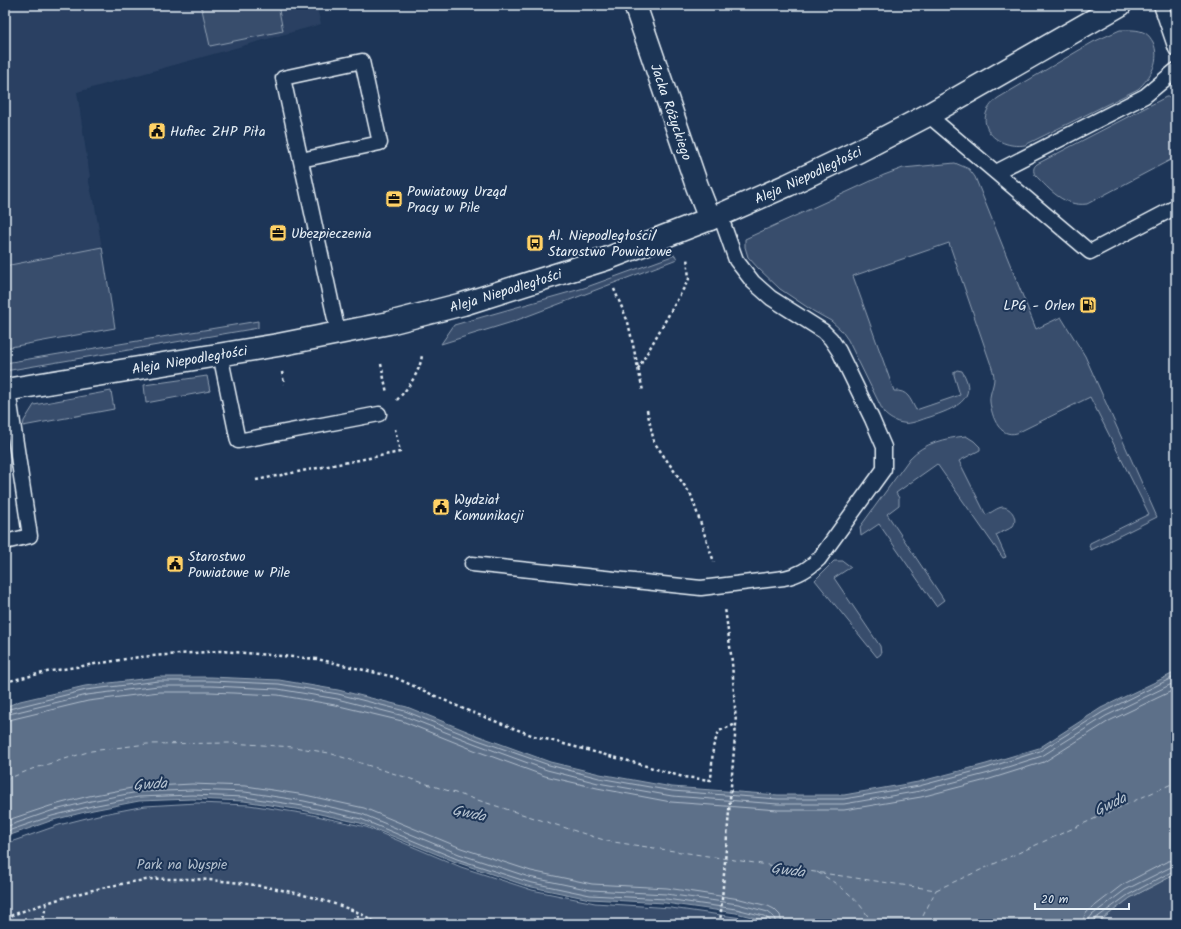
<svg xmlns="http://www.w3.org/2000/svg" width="1181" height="929" viewBox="0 0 1181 929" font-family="Kalam,sans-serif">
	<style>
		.built { fill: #2a4162 }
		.green { fill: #374d6c; stroke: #909fb2 }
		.water { fill: #5d7089; stroke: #95a4b5 }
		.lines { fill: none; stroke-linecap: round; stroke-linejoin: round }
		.shore { stroke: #b0bdcc; stroke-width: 1 }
		.ferry { stroke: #b7c4d1; stroke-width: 1; stroke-dasharray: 5 4; stroke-linecap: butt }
		.service-casing { stroke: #e8f1f8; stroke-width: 17 }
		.minor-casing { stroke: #e8f1f8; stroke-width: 25 }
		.tertiary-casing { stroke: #e8f1f8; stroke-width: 25 }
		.path { stroke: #e8f1f8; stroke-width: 2.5; stroke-dasharray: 3 3; stroke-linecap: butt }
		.service { stroke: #1d3557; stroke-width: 14 }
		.minor { stroke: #1d3557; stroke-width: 22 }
		.tertiary { stroke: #1d3557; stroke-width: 22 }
		.labels { text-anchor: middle; stroke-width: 4; stroke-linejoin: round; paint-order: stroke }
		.street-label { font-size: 14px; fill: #e8f1f8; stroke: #1d3557 }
		.poi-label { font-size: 14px; fill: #e8f1f8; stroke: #1d3557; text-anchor: start }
		.park-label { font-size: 14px; fill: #b3c0ce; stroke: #1d3557 }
		.water-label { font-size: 15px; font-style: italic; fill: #b7c4d1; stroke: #1d3557 }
	</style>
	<rect width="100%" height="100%" fill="#1d3557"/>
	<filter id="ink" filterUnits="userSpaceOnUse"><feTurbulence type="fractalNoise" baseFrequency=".025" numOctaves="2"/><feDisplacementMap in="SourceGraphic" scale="8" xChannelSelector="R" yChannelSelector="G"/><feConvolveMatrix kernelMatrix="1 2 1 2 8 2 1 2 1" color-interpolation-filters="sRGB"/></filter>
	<g filter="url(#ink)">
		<polygon class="built" points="5,5 316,5 321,24 77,92 90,178 88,178 93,200 94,200 115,328 5,348"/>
		<g class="green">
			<polygon points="201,5 278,5 283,31 210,46"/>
			<path d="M1120,30C1128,30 1138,29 1145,33C1149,35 1151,39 1153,42C1161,60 1151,77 1138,89L1025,145C994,150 969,120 998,98L1093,42Z"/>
			<path d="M1166,97H1173L1176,101V157L1087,204C1064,207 1050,190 1035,175C1033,171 1033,167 1037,164Z"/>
			<path d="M955,163L969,169L975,177L1036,329L1061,317L1085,356L1157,517L1091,550L1089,546L1090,543L1149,514L1090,397L1017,433C999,438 992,417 990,402C989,394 994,386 994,378C994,375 993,371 992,368L949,243L853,276L894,391C908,390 910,399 916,410L960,395L954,375V372L957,370L962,371C980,400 953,409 930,417C922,419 911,425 903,423C895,422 889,418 884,413L848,340L841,330L831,321L813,311L780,289L758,268L748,257L745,247V239L884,175L903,168Z"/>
			<polygon points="102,247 115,328 5,348 5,266"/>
			<polygon points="675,255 677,259 512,322 441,344 454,325 584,288"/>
			<polygon points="258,321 258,328 5,371 5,363"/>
			<polygon points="207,376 210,391 146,403 144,385"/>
			<polygon points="111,391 114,409 23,426 24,421 34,405"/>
			<path d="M966,436L974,441L980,447V450L959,461L986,515C991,513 998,507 1003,507C1012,508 1018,519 1013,526C1009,530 1001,532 996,535L1006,557L1003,558L937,464L896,493L899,498V505L887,514L944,600L936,606L879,524L861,536L860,527L910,458C924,443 945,438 966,436Z"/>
			<polygon points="843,561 851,567 834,578 880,646 881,654 877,657 815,580 834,561"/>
			<polygon points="197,803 249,805 308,814 366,827 461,867 532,890 595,903 671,908 742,918 766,924 5,924 5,844 59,825 98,815 145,806"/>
			<polygon points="1176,874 1176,924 1096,924 1130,898"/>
		</g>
		<polygon class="water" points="1176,672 1176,874 1130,898 1096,924 770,924 763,920 736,913 665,903 590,899 527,886 456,862 360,823 302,810 244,801 192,799 139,801 93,810 53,820 5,837 5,707 20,701 85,686 158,677 211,677 279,680 338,690 407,707 479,736 550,762 600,774 672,787 778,795 844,795 918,782 986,764 1039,748 1101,708"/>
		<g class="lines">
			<g class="shore">
				<polyline points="5,710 86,690 158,681 211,681 279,684 338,694 405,711 478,740 549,765 599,778 672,791 778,799 844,799 919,786 987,768 1040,751 1103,712 1176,676"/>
				<polyline points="5,715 87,695 158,686 211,686 278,689 337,699 404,716 476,744 547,770 598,783 672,796 778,804 844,804 920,791 989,773 1042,756 1106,716 1176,682"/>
				<polyline points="5,721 88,701 159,692 210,692 278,695 335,705 402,721 474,750 545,776 597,788 671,802 778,810 844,810 921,797 990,779 1044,762 1109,721 1176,689"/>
				<polyline points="5,821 50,806 89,796 137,787 192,784 246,786 305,795 364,808 461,848 531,871 592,884 667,888 740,899 768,906 774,909 780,915 782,924"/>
				<polyline points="5,827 51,811 91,801 138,792 192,790 245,792 304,801 362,814 459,854 529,877 591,890 666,894 738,904 768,912 774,917 776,924"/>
				<polyline points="5,832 52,816 92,806 138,797 192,795 244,797 303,806 361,819 457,859 528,882 590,895 666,899 736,909 764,916 770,920 771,924"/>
				<polyline points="1083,924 1084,917 1087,912 1122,885 1168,861 1176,860"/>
				<polyline points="1089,924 1089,919 1092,915 1125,890 1171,867 1176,866"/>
				<polyline points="1094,924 1095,919 1128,895 1173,871 1176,871"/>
			</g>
			<g class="ferry">
				<polyline points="5,780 32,769 91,751 147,744 230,743 294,747 329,753 607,841 936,890 1176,782"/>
				<path d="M817,872C840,885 860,899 872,924"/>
				<polyline points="919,924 936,890"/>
			</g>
			<defs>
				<g id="service">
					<polyline points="1161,5 1176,49"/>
					<polyline points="928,115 1090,252 1176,207"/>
					<polyline points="301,160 380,143 362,61 283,78 338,333"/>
					<polyline points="996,172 1145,96 1176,70"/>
					<polyline points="220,354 238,441 379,414"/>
					<polyline points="5,542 30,536 8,390"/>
					<path d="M472,564L701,588L784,578C799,575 808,569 819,559L884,469V447L872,419L839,351L831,339L823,331L771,298L753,282L736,260L720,215"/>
				</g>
				<g id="minor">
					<path id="s1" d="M635,5L697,186L710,219"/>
				</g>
				<g id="tertiary">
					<path id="s2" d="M5,390L278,345L389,323L463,304L606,259L720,215L788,185L859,151L928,115L1120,5"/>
				</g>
			</defs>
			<use href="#service" class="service-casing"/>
			<use href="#minor" class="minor-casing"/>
			<use href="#tertiary" class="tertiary-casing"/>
			<g class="path">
				<polyline points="614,289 628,322 643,391"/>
				<polyline points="381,364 387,393"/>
				<polyline points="638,369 689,279 687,257"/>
				<polyline points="282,372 284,384"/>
				<path d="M397,400C409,387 420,372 422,355"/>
				<polyline points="647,410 654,442 691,495 714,562"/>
				<polyline points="256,480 400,452 395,429"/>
				<polyline points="5,682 51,671 139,657 220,651 317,659 394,677 466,710 534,736 636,763 683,777 711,780 713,747 719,731 736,724"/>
				<path d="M5,918C50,900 97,887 145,880C155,878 165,879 175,879C232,878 304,891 357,912C364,915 371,920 378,924"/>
				<polyline points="42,924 47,902"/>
				<polyline points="357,924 358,913"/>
				<polyline points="720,924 736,724 732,662 725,608"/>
				<polyline points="1167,924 1176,918"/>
			</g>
			<use href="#service" class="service"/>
			<use href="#minor" class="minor"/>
			<use href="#tertiary" class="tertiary"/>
		</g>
	</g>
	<defs>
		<symbol id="civic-square" viewBox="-11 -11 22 22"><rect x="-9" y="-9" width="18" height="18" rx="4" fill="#ffd166" stroke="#1d3557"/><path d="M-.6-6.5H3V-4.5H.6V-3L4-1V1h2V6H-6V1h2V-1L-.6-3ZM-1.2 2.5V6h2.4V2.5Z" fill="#111"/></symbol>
		<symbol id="office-square" viewBox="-11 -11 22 22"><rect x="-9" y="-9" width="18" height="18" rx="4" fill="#ffd166" stroke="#1d3557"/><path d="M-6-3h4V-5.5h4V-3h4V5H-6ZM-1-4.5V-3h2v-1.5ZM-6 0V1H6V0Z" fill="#111"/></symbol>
		<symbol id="bus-square" viewBox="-11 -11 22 22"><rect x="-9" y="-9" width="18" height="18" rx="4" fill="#ffd166" stroke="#1d3557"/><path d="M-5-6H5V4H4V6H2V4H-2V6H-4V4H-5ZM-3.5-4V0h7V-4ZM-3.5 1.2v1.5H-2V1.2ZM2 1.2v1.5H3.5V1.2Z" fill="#111"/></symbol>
		<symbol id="fuel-square" viewBox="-11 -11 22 22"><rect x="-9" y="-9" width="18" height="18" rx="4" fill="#ffd166" stroke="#1d3557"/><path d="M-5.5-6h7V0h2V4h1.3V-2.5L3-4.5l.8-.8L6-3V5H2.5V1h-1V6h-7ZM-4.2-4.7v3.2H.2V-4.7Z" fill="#111"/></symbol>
	</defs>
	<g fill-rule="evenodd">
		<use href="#civic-square" x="147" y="121" width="20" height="20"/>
		<use href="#office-square" x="384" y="189" width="20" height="20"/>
		<use href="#office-square" x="268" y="223" width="20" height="20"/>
		<use href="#bus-square" x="525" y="233" width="20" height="20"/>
		<use href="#fuel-square" x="1078" y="295" width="20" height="20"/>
		<use href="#civic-square" x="431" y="497" width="20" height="20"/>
		<use href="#civic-square" x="165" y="554" width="20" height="20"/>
	</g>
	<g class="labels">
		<g class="street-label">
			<text dy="5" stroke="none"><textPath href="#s1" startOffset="113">Jacka Różyckiego</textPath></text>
			<text dy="5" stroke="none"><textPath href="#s2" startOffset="835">Aleja Niepodległości</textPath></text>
			<text dy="5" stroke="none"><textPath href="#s2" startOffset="511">Aleja Niepodległości</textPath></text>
			<text dy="5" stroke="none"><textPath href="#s2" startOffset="187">Aleja Niepodległości</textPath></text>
		</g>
		<g class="poi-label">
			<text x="170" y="136">Hufiec ZHP Piła</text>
			<text x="407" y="196">Powiatowy Urząd<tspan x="407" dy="16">Pracy w Pile</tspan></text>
			<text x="291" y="238">Ubezpieczenia</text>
			<text x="548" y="240">Al. Niepodległości/<tspan x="548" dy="16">Starostwo Powiatowe</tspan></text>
			<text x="1075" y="310" text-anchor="end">LPG - Orlen</text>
			<text x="454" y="504">Wydział<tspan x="454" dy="16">Komunikacji</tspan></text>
			<text x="188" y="561">Starostwo<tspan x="188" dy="16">Powiatowe w Pile</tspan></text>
		</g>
		<g class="park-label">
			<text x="182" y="869">Park na Wyspie</text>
		</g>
		<g class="water-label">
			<text transform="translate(150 784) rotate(-4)" y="5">Gwda</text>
			<text transform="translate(1110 804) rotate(-26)" y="5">Gwda</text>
			<text transform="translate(469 813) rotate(12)" y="5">Gwda</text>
			<text transform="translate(788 870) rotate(8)" y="5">Gwda</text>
		</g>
	</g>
	<rect width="1181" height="929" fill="none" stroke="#1d3557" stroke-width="20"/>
	<rect x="10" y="10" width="1161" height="909" fill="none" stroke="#e8f1f8" stroke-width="1.5" filter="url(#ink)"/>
	<path d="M1035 903v6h94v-6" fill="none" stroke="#e8f1f8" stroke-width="2"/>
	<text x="1041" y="903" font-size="12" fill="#e8f1f8" stroke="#1d3557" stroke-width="3" paint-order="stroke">20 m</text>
</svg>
